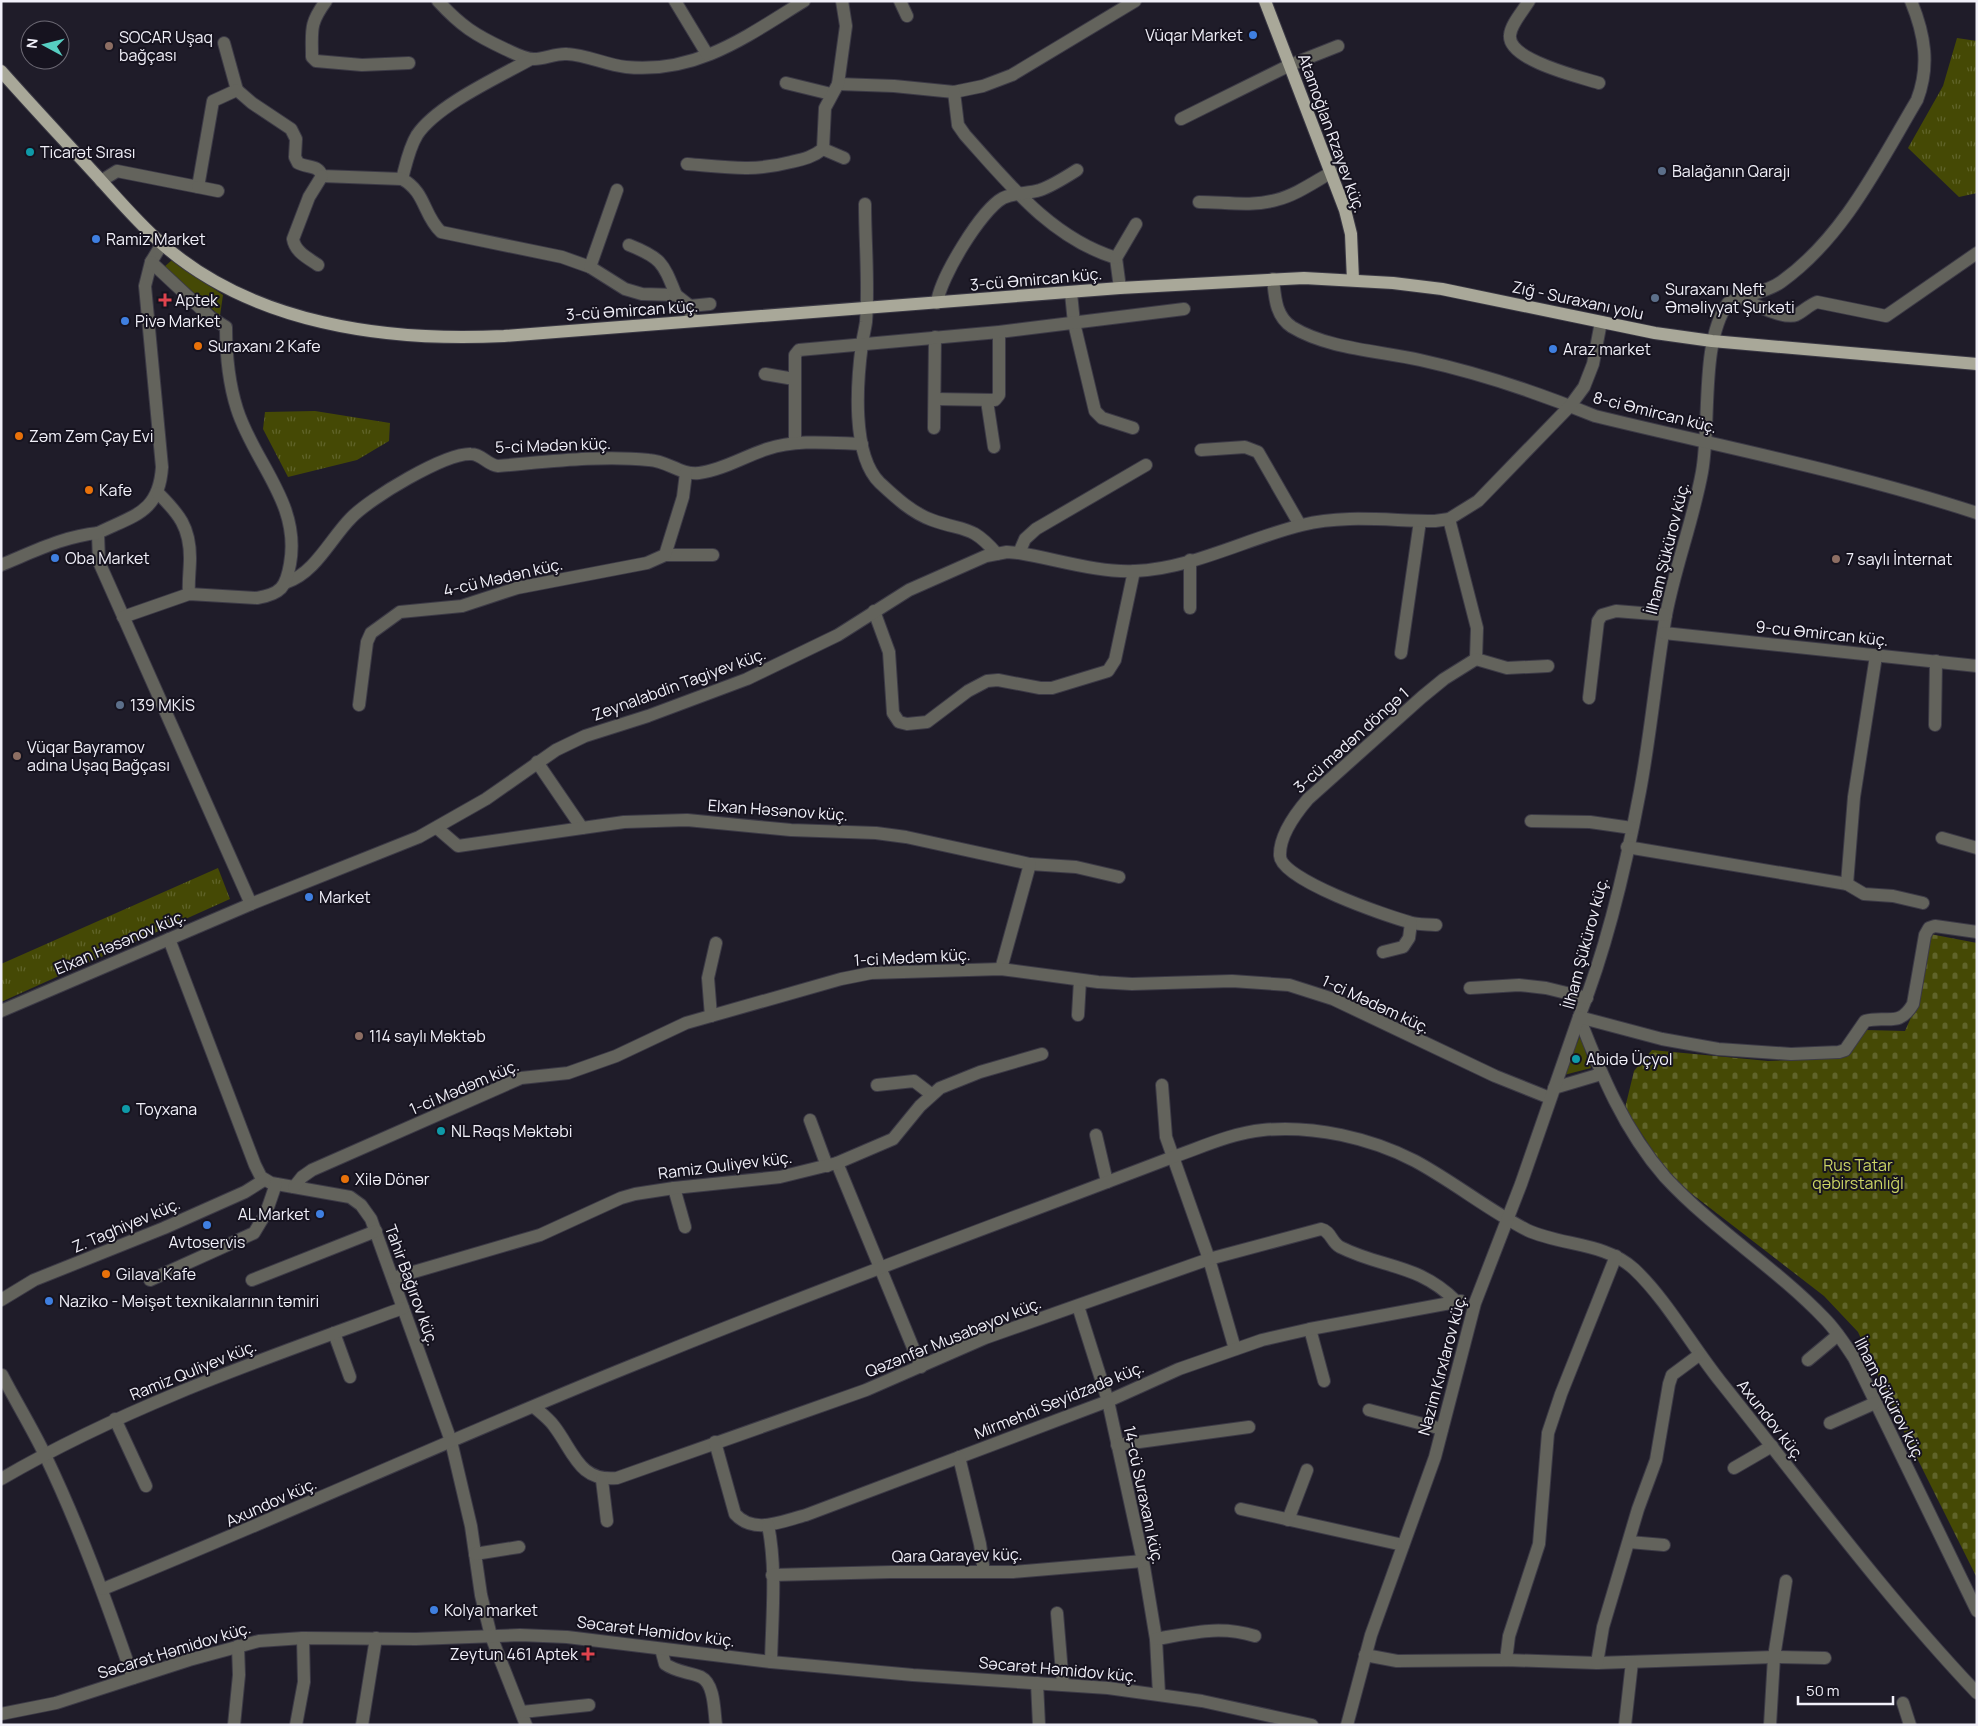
<svg xmlns="http://www.w3.org/2000/svg" width="1978" height="1726" viewBox="0 0 1978 1726" font-family="Manrope,sans-serif">
	<style>
		.green { fill: #454905 }
		.cemetery { fill: url(#cemetery-stones) }
		.park { fill: url(#park-tufts) }
		.lines { fill: none; stroke-linecap: round; stroke-linejoin: round }
		.minor-casing { stroke: #3c3a46; stroke-width: 14 }
		.major-casing { stroke: #3c3a46; stroke-width: 14 }
		.minor { stroke: #63635c; stroke-width: 12 }
		.major { stroke: #a9a899; stroke-width: 12 }
		.shop-dot { fill: #3f7fe0; stroke: #16131f; stroke-width: 2 }
		.education-dot { fill: #8d6e63; stroke: #16131f; stroke-width: 2 }
		.culture-dot { fill: #0f9aa8; stroke: #16131f; stroke-width: 2 }
		.service-dot { fill: #5c6f8a; stroke: #16131f; stroke-width: 2 }
		.health-dot { fill: #e0444e; stroke: #16131f; stroke-width: 2 }
		.food-dot { fill: #e8710a; stroke: #16131f; stroke-width: 2 }
		.labels { text-anchor: middle; stroke-width: 4; stroke-linejoin: round; paint-order: stroke }
		.poi-label { font-size: 16px; fill: #f1f0f9; stroke: #16131f; text-anchor: start }
		.street-label { font-size: 16px; fill: #f1f0f9; stroke: #16131f }
		.park-label { font-size: 16px; fill: #ccd565; stroke: #16131f }
	</style>
	<defs>
		<pattern id="cemetery-stones" width="16" height="16" patternUnits="userSpaceOnUse" patternTransform="scale(1.25)"><rect width="16" height="16" fill="#454905"/><path d="M2 7V4a2 2 0 0 1 4 0v3zM10 15v-3a2 2 0 0 1 4 0v3z" fill="#60642a"/></pattern>
		<pattern id="park-tufts" width="24" height="20" patternUnits="userSpaceOnUse" patternTransform="scale(1.25)"><rect width="24" height="20" fill="#454905"/><path d="M3 7l-1-3M5 7V3M7 7l1-3M15 17l-1-3M17 17v-4M19 17l1-3" fill="none" stroke="#60642a"/></pattern>
	</defs>
	<rect width="100%" height="100%" fill="#1f1c29"/>
	<g class="green">
		<polygon points="172,260 223,295 220,316 164,267"/>
		<polygon points="1580,1036 1591,1068 1564,1075"/>
	</g>
	<polygon class="cemetery" points="1930,934 1977,943 1977,1578 1906,1436 1858,1332 1824,1296 1688,1191 1664,1168 1625,1108 1634,1071 1652,1050 1768,1061 1846,1057 1865,1030 1905,1031 1917,1004"/>
	<g class="park">
		<polygon points="1957,38 1977,41 1977,193 1959,197 1908,148 1943,86"/>
		<polygon points="315,411 390,423 389,441 357,460 288,477 263,429 265,412"/>
		<polygon points="218,868 230,899 1,1002 1,964"/>
	</g>
	<g class="lines">
		<defs>
			<g id="minor">
				<path d="M326,1C309,24 312,30 312,57L316,61L362,65L409,63"/>
				<path d="M438,1C461,26 475,35 505,49C514,53 524,59 534,59C545,59 556,53 567,54C587,55 606,65 626,67C697,74 747,36 804,1"/>
				<polyline points="675,1 707,54"/>
				<polyline points="900,1 907,16"/>
				<path d="M1529,1C1523,11 1511,24 1510,35C1507,60 1580,77 1599,83"/>
				<path d="M1911,1C1925,35 1930,66 1917,100C1879,164 1843,238 1781,282C1766,293 1745,294 1728,303C1700,343 1711,422 1702,472C1693,521 1675,567 1666,615C1656,673 1651,732 1640,791C1626,866 1608,945 1579,1017C1601,1074 1624,1130 1665,1177C1713,1229 1775,1267 1824,1318C1836,1330 1845,1344 1854,1358L1977,1611"/>
				<polyline points="224,43 237,90"/>
				<polyline points="786,83 831,94"/>
				<polyline points="838,84 894,86 954,92 983,86 1012,75 1135,1"/>
				<path d="M954,92L958,125L965,135C1008,183 1051,238 1116,258L1120,288"/>
				<polyline points="1181,119 1290,65 1338,46"/>
				<polyline points="823,149 844,158"/>
				<path d="M687,164C726,167 753,172 791,162C804,159 813,157 823,149L825,108L838,84L846,26L842,1"/>
				<path d="M402,179C406,164 409,148 417,135C437,105 499,77 531,59"/>
				<path d="M101,181L117,171L198,187L213,101L237,90L252,103L291,129L296,139L295,157L298,163C307,168 318,164 322,176L402,179C426,192 423,215 441,232L562,257L590,267L625,289L642,294L676,295L690,306L691,321"/>
				<polyline points="198,187 218,191"/>
				<path d="M1199,202C1224,202 1252,207 1276,200C1296,195 1314,182 1332,172"/>
				<path d="M865,204C865,243 869,283 866,322C865,329 863,337 862,344C857,381 851,455 880,483C895,497 912,513 932,520C965,532 971,524 997,554"/>
				<path d="M162,244L151,262L145,286L162,467C159,513 134,515 98,533L99,562L251,904"/>
				<path d="M629,245C662,258 663,263 676,295"/>
				<polyline points="1116,258 1136,224"/>
				<path d="M318,265C308,258 295,252 293,239L309,197L322,176"/>
				<polyline points="590,267 617,190"/>
				<path d="M1273,279C1275,296 1275,316 1292,327C1328,349 1380,351 1420,360C1479,373 1539,393 1595,416C1722,447 1852,472 1977,513"/>
				<polyline points="1071,293 1074,323 1095,411 1102,418 1133,428"/>
				<path d="M1739,297C1751,303 1784,320 1796,315C1804,311 1809,305 1817,302L1886,316L1977,253"/>
				<path d="M937,303C940,278 981,210 1003,198C1016,192 1027,194 1040,190C1052,186 1066,177 1077,170"/>
				<polyline points="690,306 710,304"/>
				<polyline points="765,374 794,379"/>
				<polyline points="935,399 995,400 999,395 999,332"/>
				<polyline points="987,401 994,447"/>
				<polyline points="934,428 935,337"/>
				<polyline points="795,443 795,355 799,350 999,332 1184,309"/>
				<polyline points="1201,450 1245,447 1258,452 1300,525"/>
				<path d="M158,493C179,514 190,527 190,558C190,570 188,582 189,594"/>
				<polyline points="1449,519 1477,628 1476,659 1507,668 1548,666"/>
				<polyline points="1019,553 1025,539 1036,529 1146,465"/>
				<polyline points="665,555 713,555"/>
				<polyline points="1190,560 1190,608"/>
				<path d="M1,565C33,552 64,536 98,533"/>
				<path d="M287,582C315,573 331,538 351,518C370,498 445,453 471,454C482,454 487,465 498,466C547,462 599,455 649,460C668,461 680,475 699,473C723,470 745,456 767,449C797,439 831,443 862,444"/>
				<polyline points="874,611 889,652 893,713 899,722 907,724 927,722 968,691 987,681 998,680 1040,688 1052,688 1108,671 1115,660 1134,571"/>
				<path d="M123,617L189,594L257,598C281,594 286,587 290,564C301,503 254,463 237,409C229,384 226,354 226,327L210,317L151,262"/>
				<polyline points="1664,633 1977,666"/>
				<polyline points="1401,653 1420,521"/>
				<polyline points="1589,698 1598,621 1602,615 1616,611 1666,615"/>
				<polyline points="359,705 367,642 371,633 400,612 462,606 517,588 647,563 665,555 683,497 686,473"/>
				<polyline points="1935,725 1936,661"/>
				<polyline points="537,762 582,828"/>
				<polyline points="1531,821 1590,822 1632,828"/>
				<polyline points="437,828 458,846 624,822 687,820 791,830 876,833 906,837 1030,864 1076,867 1119,877"/>
				<polyline points="1942,838 1977,848"/>
				<polyline points="1627,847 1847,884 1864,894 1893,896 1923,903"/>
				<polyline points="1847,884 1854,797 1876,656"/>
				<path d="M1436,925C1427,924 1417,925 1409,922C1387,916 1281,880 1280,856C1279,836 1296,813 1308,799L1422,697L1444,679L1476,659"/>
				<polyline points="169,939 255,1165 261,1177 271,1183 350,1197 361,1205 371,1219 451,1441 471,1526 481,1595 491,1636 526,1725"/>
				<polyline points="1383,952 1403,947 1409,938 1411,923"/>
				<polyline points="1001,969 1030,864"/>
				<polyline points="1470,988 1519,985 1546,988 1587,998"/>
				<path d="M1,1011L251,904L419,837L486,799L556,750L585,736L648,716L747,679L838,635L909,590L986,556L1007,552L1019,553C1056,559 1098,573 1135,571C1191,569 1248,538 1302,525C1345,514 1391,521 1435,521L1449,519L1478,501L1570,406L1584,387L1593,364L1601,322"/>
				<polyline points="1078,1015 1080,980"/>
				<polyline points="711,1016 708,978 716,943"/>
				<polyline points="877,1085 914,1081 931,1094"/>
				<polyline points="1162,1085 1166,1137 1209,1259 1235,1349"/>
				<polyline points="1554,1088 1601,1074"/>
				<polyline points="810,1120 827,1166"/>
				<polyline points="1096,1135 1107,1182"/>
				<polyline points="837,1163 921,1367"/>
				<polyline points="294,1187 302,1177 312,1170 521,1078 568,1073 616,1056 686,1023 841,979 871,973 1001,969 1098,982 1132,984 1232,981 1289,985 1333,999 1495,1076 1550,1098"/>
				<polyline points="674,1188 685,1227"/>
				<polyline points="393,1278 540,1235 621,1198 635,1194 674,1188 780,1177 837,1163 893,1139 920,1106 940,1088 980,1072 1042,1054"/>
				<polyline points="150,1280 254,1233 266,1213 276,1184"/>
				<polyline points="252,1280 376,1231"/>
				<polyline points="1,1300 34,1280 164,1228 245,1192 264,1180"/>
				<polyline points="1078,1306 1108,1401 1143,1561 1156,1639 1159,1694"/>
				<polyline points="1310,1329 1324,1381"/>
				<polyline points="334,1333 350,1377"/>
				<polyline points="1808,1360 1838,1335"/>
				<path d="M2,1375C16,1402 32,1428 45,1455C80,1528 107,1603 133,1678"/>
				<path d="M534,1407C541,1413 549,1419 554,1426C574,1452 579,1482 617,1478L866,1390L985,1338L1209,1259L1321,1229C1331,1231 1331,1242 1340,1247C1384,1269 1417,1263 1456,1301"/>
				<polyline points="1369,1410 1442,1429"/>
				<polyline points="115,1419 146,1486"/>
				<polyline points="1830,1423 1875,1403"/>
				<path d="M715,1442L735,1514C754,1535 782,1521 806,1515L1108,1401L1179,1369L1262,1340L1310,1329L1461,1301"/>
				<polyline points="1117,1445 1249,1427"/>
				<polyline points="959,1457 980,1544 984,1572"/>
				<polyline points="1734,1468 1772,1446"/>
				<path d="M1,1479C128,1405 266,1358 403,1308"/>
				<polyline points="602,1480 607,1521"/>
				<polyline points="1241,1509 1403,1545"/>
				<polyline points="1288,1520 1307,1470"/>
				<path d="M768,1525C777,1569 772,1617 771,1662"/>
				<polyline points="1629,1542 1664,1545"/>
				<polyline points="475,1554 519,1547"/>
				<polyline points="772,1575 891,1572 1013,1572 1143,1561"/>
				<path d="M103,1589C286,1515 465,1432 648,1359C821,1288 998,1224 1173,1157C1202,1147 1232,1133 1263,1130C1313,1125 1371,1138 1415,1161C1454,1182 1488,1210 1527,1230C1561,1246 1605,1242 1634,1269C1666,1299 1692,1346 1720,1381C1804,1486 1884,1595 1977,1693"/>
				<polyline points="1057,1613 1063,1685"/>
				<path d="M1156,1639C1192,1633 1219,1625 1255,1636"/>
				<path d="M661,1649L665,1664C676,1672 689,1672 701,1677C715,1684 714,1712 716,1725"/>
				<polyline points="1365,1655 1397,1661 1506,1660 1597,1663 1774,1657 1825,1658"/>
				<polyline points="1506,1660 1509,1636 1539,1544 1548,1433 1561,1394 1616,1256"/>
				<polyline points="1597,1663 1603,1627 1638,1509 1656,1460 1669,1384 1672,1375 1699,1355"/>
				<polyline points="1037,1683 1039,1725"/>
				<polyline points="1903,1703 1910,1725"/>
				<polyline points="522,1712 589,1705"/>
				<polyline points="1,1714 56,1703 189,1660 259,1641 303,1638 416,1639 520,1635 567,1637 771,1662 913,1675 1108,1688 1202,1701 1312,1725"/>
				<polyline points="234,1725 239,1675 238,1646"/>
				<polyline points="296,1725 304,1682 303,1638"/>
				<polyline points="362,1725 376,1638"/>
				<path d="M1347,1725L1371,1635L1435,1457L1475,1303L1521,1184L1579,1017L1662,1039L1718,1049L1791,1054L1839,1052L1845,1050L1865,1021C1887,1015 1899,1028 1913,1004L1925,935L1929,928L1935,926L1977,932"/>
				<polyline points="1625,1725 1632,1662"/>
				<polyline points="1770,1725 1774,1657 1786,1581"/>
			</g>
			<g id="major">
				<polyline points="1265,1 1345,210 1351,234 1353,280"/>
				<path d="M1,71C32,106 64,140 96,175C117,198 137,222 161,243C252,324 386,342 504,336L1120,288L1304,278L1393,283L1442,289L1655,333L1712,341L1977,364"/>
			</g>
		</defs>
		<use href="#minor" class="minor-casing"/>
		<use href="#major" class="major-casing"/>
		<use href="#minor" class="minor"/>
		<use href="#major" class="major"/>
	</g>
	<g class="shop-dot">
		<circle cx="1253" cy="35" r="5"/>
		<circle cx="96" cy="239" r="5"/>
		<circle cx="125" cy="321" r="5"/>
		<circle cx="1553" cy="349" r="5"/>
		<circle cx="55" cy="558" r="5"/>
		<circle cx="309" cy="897" r="5"/>
		<circle cx="320" cy="1214" r="5"/>
		<circle cx="207" cy="1225" r="5"/>
		<circle cx="49" cy="1301" r="5"/>
		<circle cx="434" cy="1610" r="5"/>
	</g>
	<g class="education-dot">
		<circle cx="109" cy="46" r="5"/>
		<circle cx="1836" cy="559" r="5"/>
		<circle cx="17" cy="756" r="5"/>
		<circle cx="359" cy="1036" r="5"/>
	</g>
	<g class="culture-dot">
		<circle cx="30" cy="152" r="5"/>
		<circle cx="1576" cy="1059" r="5"/>
		<circle cx="126" cy="1109" r="5"/>
		<circle cx="441" cy="1131" r="5"/>
	</g>
	<g class="service-dot">
		<circle cx="1662" cy="171" r="5"/>
		<circle cx="1655" cy="298" r="5"/>
		<circle cx="120" cy="705" r="5"/>
	</g>
	<g class="health-dot">
		<path d="M162.5 292.5h5v5h5v5h-5v5h-5v-5h-5v-5h5z"/>
		<path d="M585.5 1646.5h5v5h5v5h-5v5h-5v-5h-5v-5h5z"/>
	</g>
	<g class="food-dot">
		<circle cx="198" cy="346" r="5"/>
		<circle cx="19" cy="436" r="5"/>
		<circle cx="89" cy="490" r="5"/>
		<circle cx="345" cy="1179" r="5"/>
		<circle cx="106" cy="1274" r="5"/>
	</g>
	<g class="labels">
		<g class="poi-label">
			<text x="1243" y="41" text-anchor="end">Vüqar Market</text>
			<text x="119" y="43">SOCAR Uşaq<tspan x="119" dy="18">bağçası</tspan></text>
			<text x="40" y="158">Ticarət Sırası</text>
			<text x="1672" y="177">Balağanın Qarajı</text>
			<text x="106" y="245">Ramiz Market</text>
			<text x="1665" y="295">Suraxanı Neft<tspan x="1665" dy="18">Əməliyyat Şurkəti</tspan></text>
			<text x="175" y="306">Aptek</text>
			<text x="135" y="327">Pivə Market</text>
			<text x="208" y="352">Suraxanı 2 Kafe</text>
			<text x="1563" y="355">Araz market</text>
			<text x="29" y="442">Zəm Zəm Çay Evi</text>
			<text x="99" y="496">Kafe</text>
			<text x="65" y="564">Oba Market</text>
			<text x="1846" y="565">7 saylı İnternat</text>
			<text x="130" y="711">139 MKİS</text>
			<text x="27" y="753">Vüqar Bayramov<tspan x="27" dy="18">adına Uşaq Bağçası</tspan></text>
			<text x="319" y="903">Market</text>
			<text x="369" y="1042">114 saylı Məktəb</text>
			<text x="1586" y="1065">Abidə Üçyol</text>
			<text x="136" y="1115">Toyxana</text>
			<text x="451" y="1137">NL Rəqs Məktəbi</text>
			<text x="355" y="1185">Xilə Dönər</text>
			<text x="310" y="1220" text-anchor="end">AL Market</text>
			<text x="207" y="1248" text-anchor="middle">Avtoservis</text>
			<text x="116" y="1280">Gilava Kafe</text>
			<text x="59" y="1307">Naziko - Məişət texnikalarının təmiri</text>
			<text x="444" y="1616">Kolya market</text>
			<text x="578" y="1660" text-anchor="end">Zeytun 461 Aptek</text>
		</g>
		<g class="street-label">
			<text transform="translate(1332 133) rotate(70)" y="6">Atamoğlan Rzayev küç.</text>
			<text transform="translate(1036 279) rotate(-5)" y="6">3-cü Əmircan küç.</text>
			<text transform="translate(1578 300) rotate(12)" y="6">Zığ - Suraxanı yolu</text>
			<text transform="translate(632 310) rotate(-4)" y="6">3-cü Əmircan küç.</text>
			<text transform="translate(1655 412) rotate(14)" y="6">8-ci Əmircan küç.</text>
			<text transform="translate(553 445) rotate(-2)" y="6">5-ci Mədən küç.</text>
			<text transform="translate(1667 548) rotate(-76)" y="6">İlham Şükürov küç.</text>
			<text transform="translate(503 577) rotate(-13)" y="6">4-cü Mədən küç.</text>
			<text transform="translate(1822 633) rotate(6)" y="6">9-cu Əmircan küç.</text>
			<text transform="translate(679 684) rotate(-20)" y="6">Zeynalabdin Tagiyev küç.</text>
			<text transform="translate(1351 740) rotate(-42)" y="6">3-cü mədən döngə 1</text>
			<text transform="translate(778 810) rotate(4)" y="6">Elxan Həsənov küç.</text>
			<text transform="translate(120 942) rotate(-23)" y="6">Elxan Həsənov küç.</text>
			<text transform="translate(1585 943) rotate(-75)" y="6">İlham Şükürov küç.</text>
			<text transform="translate(912 957) rotate(-3)" y="6">1-ci Mədəm küç.</text>
			<text transform="translate(1376 1004) rotate(25)" y="6">1-ci Mədəm küç.</text>
			<text transform="translate(464 1087) rotate(-23)" y="6">1-ci Mədəm küç.</text>
			<text transform="translate(725 1165) rotate(-7)" y="6">Ramiz Quliyev küç.</text>
			<text transform="translate(126 1225) rotate(-23)" y="6">Z. Taghiyev küç.</text>
			<text transform="translate(412 1285) rotate(70)" y="6">Tahir Bağırov küç.</text>
			<text transform="translate(953 1337) rotate(-22)" y="6">Qəzənfər Musabəyov küç.</text>
			<text transform="translate(1442 1365) rotate(-75)" y="6">Nazim Kırxlarov küç.</text>
			<text transform="translate(193 1370) rotate(-22)" y="6">Ramiz Quliyev küç.</text>
			<text transform="translate(1890 1399) rotate(63)" y="6">İlham Şükürov küç.</text>
			<text transform="translate(1059 1400) rotate(-22)" y="6">Mirmehdi Seyidzadə küç.</text>
			<text transform="translate(1771 1420) rotate(52)" y="6">Axundov küç.</text>
			<text transform="translate(1144 1495) rotate(78)" y="6">14-cü Suraxanı küç.</text>
			<text transform="translate(271 1502) rotate(-24)" y="6">Axundov küç.</text>
			<text transform="translate(957 1555) rotate(-1)" y="6">Qara Qarayev küç.</text>
			<text transform="translate(656 1631) rotate(7)" y="6">Səcarət Həmidov küç.</text>
			<text transform="translate(174 1650) rotate(-17)" y="6">Səcarət Həmidov küç.</text>
			<text transform="translate(1058 1669) rotate(5)" y="6">Səcarət Həmidov küç.</text>
		</g>
		<g class="park-label">
			<text x="1858" y="1171">Rus Tatar<tspan x="1858" dy="18">qəbirstanlığl</tspan></text>
		</g>
	</g>
	<rect width="1978" height="1726" fill="none" stroke="#f1f0f9" stroke-width="5"/>
	<g transform="translate(45 45) rotate(277)"><circle r="24" fill="#16131f" stroke="#6e6b76"/>
	<path d="M0-4L9 19L0 12L-9 19Z" fill="#57cec2"/>
	<text y="-8" font-size="14" font-weight="bold" text-anchor="middle" fill="#f1f0f9">N</text>
	</g>
	<path d="M1798 1696v8h95v-8" fill="none" stroke="#f1f0f9" stroke-width="2.5"/>
	<text x="1806" y="1696" font-size="15" fill="#f1f0f9" stroke="#16131f" stroke-width="4" paint-order="stroke">50 m</text>
</svg>
